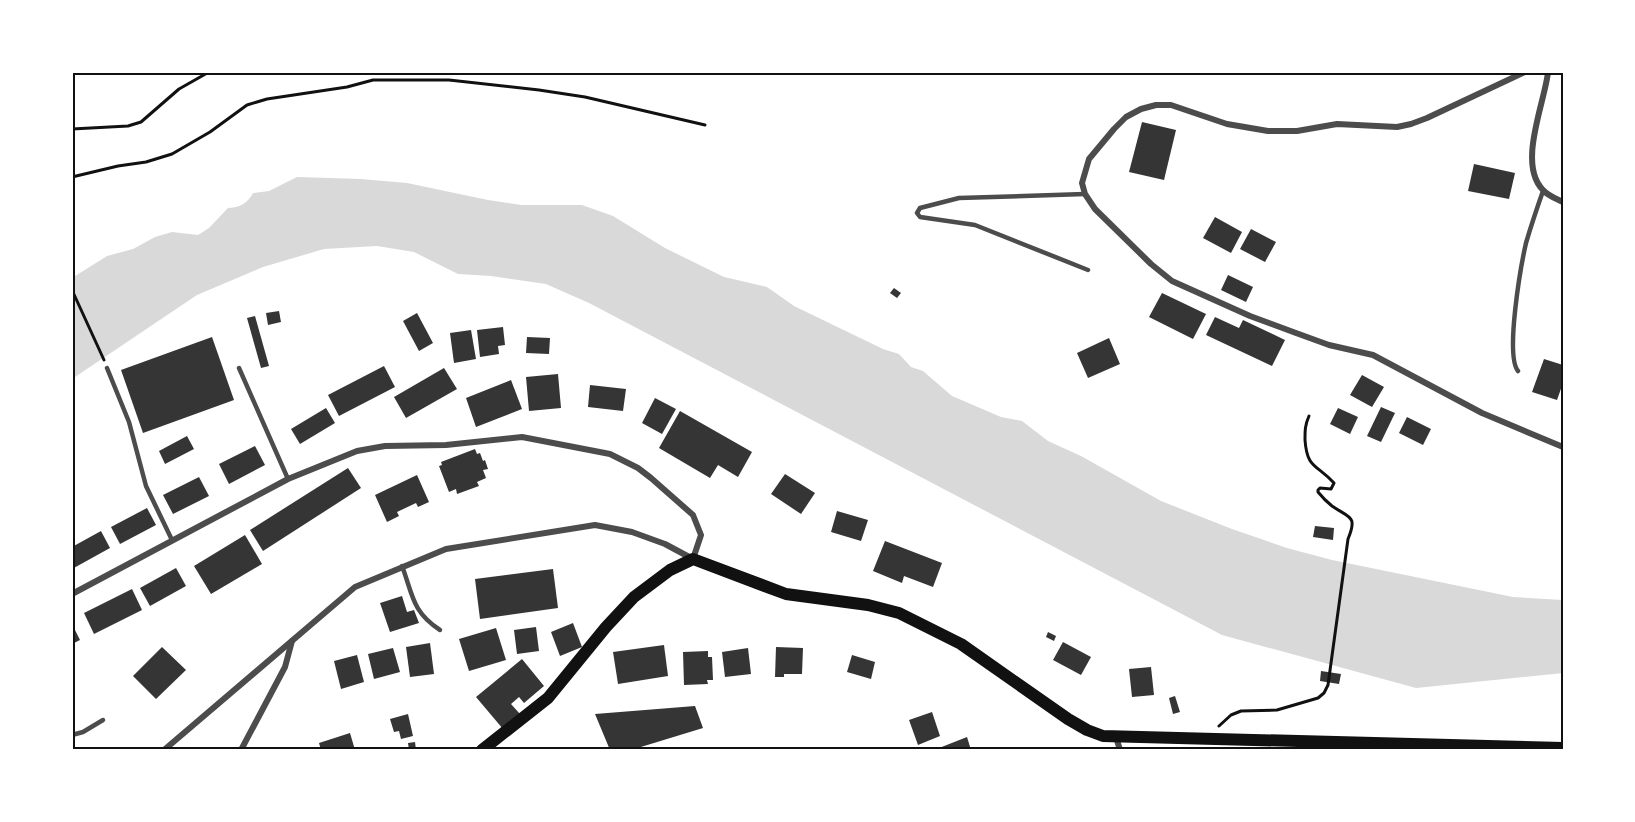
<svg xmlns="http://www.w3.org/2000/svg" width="1635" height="822" viewBox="0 0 1635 822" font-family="'Roboto Condensed',sans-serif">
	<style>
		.water { fill: #d9d9d9 }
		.building { fill: #353535 }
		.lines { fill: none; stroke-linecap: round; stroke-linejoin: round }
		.path { stroke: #111; stroke-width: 3 }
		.service { stroke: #4c4c4c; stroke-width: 4.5 }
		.minor { stroke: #4c4c4c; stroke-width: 6 }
		.secondary { stroke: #111; stroke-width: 12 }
		.neatline { fill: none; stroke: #111; stroke-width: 2 }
	</style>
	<rect width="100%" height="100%" fill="#fff"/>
	<path class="water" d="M297,177L361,179L407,183L488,200L521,205H582L613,216L665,248L724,277L767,287L794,306L883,349L899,354L911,367L923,371L952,396L1001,417L1022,421L1048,441L1081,456L1161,501L1232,529L1287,548L1332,560L1513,597L1563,600V673L1416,688L1222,635L589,303L546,284L491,276L458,274L414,252L377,246L324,249L263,267L197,295L72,379V278L107,256L133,249L155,237L172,232L198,235L209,228L228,208C239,208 248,203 253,193L269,191Z"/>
	<g class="building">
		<polygon points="1142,122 1176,130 1164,180 1129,172"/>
		<polygon points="1474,164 1515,173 1509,199 1468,191"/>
		<polygon points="1215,217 1242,232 1231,253 1203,238"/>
		<polygon points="1251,229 1276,242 1265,262 1240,249"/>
		<polygon points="1228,275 1253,287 1246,302 1221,290"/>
		<polygon points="894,288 901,293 897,298 890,293"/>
		<polygon points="1162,293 1206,314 1193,339 1149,317"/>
		<polygon points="279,311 281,322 268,325 266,313"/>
		<polygon points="417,313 433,343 419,351 403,321"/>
		<polygon points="255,316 269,366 261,368 247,318"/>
		<polygon points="1215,317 1239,328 1243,320 1285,340 1272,366 1206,335"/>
		<polygon points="503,327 505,345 498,346 499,354 480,357 477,330"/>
		<polygon points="471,330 476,359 454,363 450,333"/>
		<polygon points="212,337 234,400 143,433 121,370"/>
		<polygon points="527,337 550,338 549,354 526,353"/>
		<polygon points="1109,338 1120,364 1088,378 1077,353"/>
		<polygon points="1544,359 1563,365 1563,383 1557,400 1532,392"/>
		<polygon points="384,366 395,387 339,416 328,395"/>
		<polygon points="444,368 457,389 406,418 394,397"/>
		<polygon points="558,374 561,408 529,411 526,377"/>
		<polygon points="1362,375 1384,387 1372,407 1350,395"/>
		<polygon points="511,380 522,409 476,427 466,398"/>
		<polygon points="590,385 626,389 623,411 588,407"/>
		<polygon points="655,398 676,409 662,434 642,423"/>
		<polygon points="1381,407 1395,413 1381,442 1367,436"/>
		<polygon points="326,408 335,423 300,444 291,429"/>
		<polygon points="1338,408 1358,417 1350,434 1330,424"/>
		<polygon points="680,411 752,452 738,477 718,465 710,478 659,448"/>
		<polygon points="1407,417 1431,429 1423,445 1399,433"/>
		<polygon points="187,436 194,449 165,464 159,451"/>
		<polygon points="255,446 265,465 229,484 219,464"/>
		<polygon points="475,449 477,454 480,453 483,461 485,460 488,469 483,470 486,478 477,482 479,486 457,494 456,489 449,492 439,466 442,465 441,462"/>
		<polygon points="348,468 361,488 263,551 250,530"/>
		<polygon points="785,474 815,493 801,514 771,494"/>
		<polygon points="417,475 429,502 418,507 416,503 397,512 399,516 387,522 375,495"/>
		<polygon points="199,477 209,496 173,514 163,495"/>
		<polygon points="147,508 156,525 120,544 111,527"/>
		<polygon points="837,511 868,520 861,541 831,532"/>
		<polygon points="1315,526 1334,528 1333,540 1313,537"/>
		<polygon points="101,531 110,548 72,569 72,547"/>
		<polygon points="245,535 262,564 211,594 194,566"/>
		<polygon points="885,541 942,563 933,587 904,576 902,583 873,571"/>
		<polygon points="176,568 186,586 150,606 140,588"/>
		<polygon points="553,569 558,608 480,619 475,579"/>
		<polygon points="132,589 142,610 94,634 84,613"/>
		<polygon points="402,596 407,612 414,610 419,623 390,632 380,603"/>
		<polygon points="573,623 582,647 560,656 551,632"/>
		<polygon points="72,624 80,640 72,644"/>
		<polygon points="536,627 539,651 517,654 514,630"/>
		<polygon points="496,628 506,660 469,671 459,639"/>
		<polygon points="1048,632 1056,636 1054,641 1046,637"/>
		<polygon points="1063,642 1091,657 1081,675 1053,660"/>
		<polygon points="430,643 434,674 410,677 406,647"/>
		<polygon points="664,645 668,676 618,684 613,652"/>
		<polygon points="162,647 186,670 156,699 133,676"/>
		<polygon points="776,647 803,648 802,674 784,674 784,677 775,677"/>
		<polygon points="393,648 400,672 374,679 368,654"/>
		<polygon points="748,648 751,674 725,677 722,652"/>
		<polygon points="708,651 708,657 712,657 713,680 707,680 708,684 684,685 683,652"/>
		<polygon points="357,655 364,682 341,689 334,661"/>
		<polygon points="852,655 875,662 871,679 847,672"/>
		<polygon points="522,659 544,686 524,703 519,697 511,704 520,714 503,729 476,697"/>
		<polygon points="1151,667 1154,695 1132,697 1129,669"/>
		<polygon points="1321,671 1341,674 1339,684 1320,681"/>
		<polygon points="1175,696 1180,712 1173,714 1169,698"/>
		<polygon points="695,706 703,728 631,750 610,750 595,714"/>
		<polygon points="932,712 940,736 918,745 909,720"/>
		<polygon points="408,714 413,736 401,739 399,731 394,732 390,719"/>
		<polygon points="350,733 355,750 321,750 319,743"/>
		<polygon points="967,737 971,750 934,750"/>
		<polygon points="415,742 416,750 409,750 408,743"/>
	</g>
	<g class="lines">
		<g class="path">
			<polyline points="72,129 128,126 141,122 179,89 209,72"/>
			<polyline points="72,177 118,166 146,162 172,154 210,132 247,105 267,99 347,87 373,80 449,80 539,90 585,97 705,125"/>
			<polyline points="72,290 104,360"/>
			<path d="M1219,726L1231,715L1241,711L1277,710L1318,698L1324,693L1328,685L1348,539C1358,515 1349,518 1332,506C1327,502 1322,497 1318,492V490L1320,488L1331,489L1334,483C1317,464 1307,469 1305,440C1305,430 1305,425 1309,416"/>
		</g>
		<g class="service">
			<polyline points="1085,194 959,198 920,208 917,213 920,217 975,225 1088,270"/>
			<polyline points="107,368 129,422 146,486 172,540"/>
			<polyline points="239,368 288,479"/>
			<path d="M1518,371C1505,355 1521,265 1526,243C1531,226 1537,208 1543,191"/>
			<path d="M402,566C413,595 412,612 440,630"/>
			<polyline points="72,735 83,732 103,720"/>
		</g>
		<g class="minor">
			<polyline points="1525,72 1427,118 1411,124 1397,127 1337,124 1297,131 1268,131 1227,124 1171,105 1156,105 1141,109 1126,117 1114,129 1089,159 1082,183 1085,194 1095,209 1151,264 1172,281 1250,316 1296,333 1329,345 1373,355 1482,413 1563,447"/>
			<path d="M1548,72C1545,102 1517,164 1543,190C1548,196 1557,199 1563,202"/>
			<polyline points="72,594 288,479 357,451 385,446 446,445 522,437 610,454 638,468 651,478 693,515 701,535 693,559 665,544 632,532 595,525 446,549 355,587 164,750"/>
			<polyline points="1116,737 1120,750"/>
			<polyline points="241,750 285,667 292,641"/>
		</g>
		<polyline class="secondary" points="482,750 548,698 606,627 634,597 670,570 693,559 786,594 868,605 899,613 961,644 1068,719 1087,730 1103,736 1563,748"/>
	</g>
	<rect width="1635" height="822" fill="none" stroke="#ffffff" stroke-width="147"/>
	<rect x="74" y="74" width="1488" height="674" class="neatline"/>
</svg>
